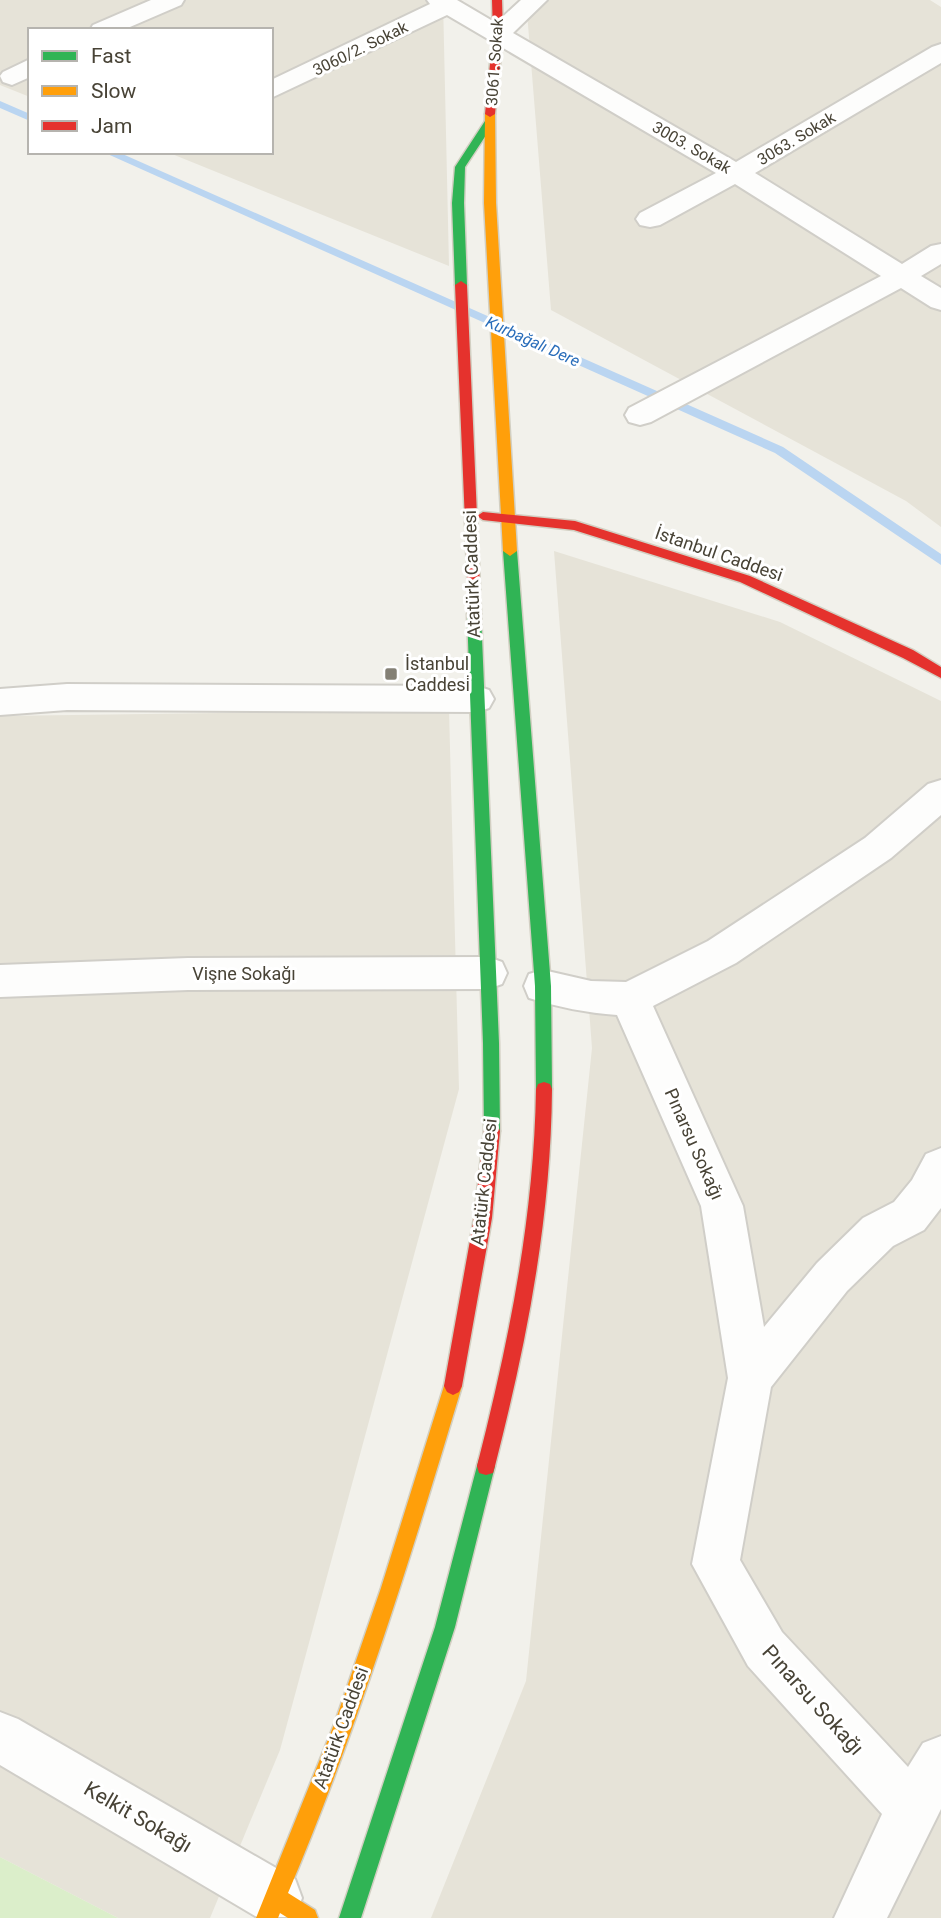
<svg xmlns="http://www.w3.org/2000/svg" width="941" height="1918" viewBox="0 0 941 1918" font-family="Roboto,sans-serif">
	<style>
		.residential { fill: #e6e3d8 }
		.green { fill: #dbeeca }
		.lines { fill: none; stroke-linecap: round; stroke-linejoin: round }
		.stream { fill: #bad5f1; fill-rule: evenodd }
		.street-casing { stroke: #d0cec8; stroke-width: 4 }
		.fast-casing { stroke: #d2cfc2; stroke-width: 3 }
		.slow-casing { stroke: #d2cfc2; stroke-width: 3 }
		.jam-casing { stroke: #d2cfc2; stroke-width: 3 }
		.street { fill: #fdfdfc; fill-rule: evenodd }
		.fast { fill: #30b455; fill-rule: evenodd }
		.slow { fill: #ff9f0a; fill-rule: evenodd }
		.jam { fill: #e5322d; fill-rule: evenodd }
		.poi-dot { fill: #848075; stroke: #fff; stroke-width: 2.5 }
		.labels { text-anchor: middle; stroke-width: 6; stroke-linejoin: round; paint-order: stroke }
		.far-street-label { font-size: 16px; fill: #484336; stroke: #fff }
		.far-water-label { font-size: 16px; font-style: italic; fill: #296dba; stroke: #fff }
		.street-label { font-size: 18px; fill: #484336; stroke: #fff }
		.poi-label { font-size: 18px; fill: #484336; stroke: #fff; text-anchor: start }
		.near-street-label { font-size: 21px; fill: #484336; stroke: #fff }
	</style>
	<rect width="100%" height="100%" fill="#f2f1eb"/>
	<g class="residential">
		<polygon points="0,0 443,0 449,266 167,152 271,152 271,30 30,30 30,97 0,85"/>
		<polygon points="526,0 930,0 941,7 941,527 906,501 551,310"/>
		<polygon points="554,551 780,622 941,701 941,1918 431,1918 526,1681 592,1048"/>
		<polygon points="449,710 459,1089 280,1750 210,1918 118,1918 0,1857 0,716"/>
	</g>
	<polygon class="green" points="0,1857 118,1918 0,1918"/>
	<g class="lines">
		<g class="stream">
			<polygon points="0,101 30,114 30,121 0,108"/>
			<polygon points="103,152 118,152 783,447 941,554 941,565 775,453"/>
		</g>
		<defs>
			<g id="street">
				<polygon points="151,0 184,0 181,5 123,30 90,30 93,25"/>
				<polygon points="427,0 457,0 496,23 521,0 547,0 513,33 736,162 932,47 941,44 941,63 755,173 902,264 931,246 941,244 941,264 921,276 941,288 941,310 931,307 901,288 651,422 640,425 629,422 625,415 629,408 881,276 735,184 660,225 650,227 640,225 636,219 640,213 716,173 447,15 271,98 271,80 430,4"/>
				<polygon points="30,59 30,77 12,85 3,82 0,76 3,72"/>
				<polygon points="67,684 477,686 489,690 494,699 489,708 477,712 67,710 0,715 0,689"/>
				<path d="M941,780V815L891,858L736,963L653,1006L743,1206L764,1327L817,1263L863,1218L894,1202L912,1180L926,1154L941,1148V1208L924,1230L893,1246L847,1291L771,1387L740,1560L782,1632L908,1767L923,1743L941,1736V1809L887,1918H834L882,1814L748,1666L692,1564L728,1378L701,1206L617,1015C587,1013 558,1007 529,998L524,986L529,974L543,970L591,981L626,982L708,941L865,838L928,784Z"/>
				<polygon points="488,957 502,962 507,973 502,984 488,989 188,990 0,997 0,965 188,958"/>
				<polygon points="0,1712 18,1719 295,1879 302,1898 295,1917 257,1917 0,1765"/>
			</g>
			<g id="fast">
				<polygon points="485,121 494,123 465,167 464,203 467,285 461,289 455,285 452,203 455,167"/>
				<polygon points="510,546 517,551 551,986 552,1089 550,1094 544,1096 538,1094 536,1089 535,986 503,551"/>
				<polygon points="474,609 481,614 499,1043 500,1131 498,1136 492,1138 486,1136 484,1131 483,1043 467,614"/>
				<polygon points="486,1457 493,1459 495,1466 455,1627 361,1918 339,1918 435,1627 477,1466 479,1459"/>
			</g>
			<g id="slow">
				<polygon points="490,111 495,114 496,203 517,551 510,556 503,551 484,203 485,114"/>
				<path d="M453,1377L459,1380L462,1386C411,1557 358,1728 288,1893L315,1910L318,1918H288L280,1913L278,1918H256L335,1722L381,1588L444,1386L447,1380Z"/>
			</g>
			<g id="jam">
				<polygon points="492,0 502,0 503,34 495,114 490,117 485,114 493,34"/>
				<polygon points="461,281 467,285 477,516 483,512 575,521 750,576 913,650 941,667 941,678 903,658 740,582 574,530 483,520 477,516 481,614 479,617 469,617 455,285"/>
				<path d="M544,1082L550,1084L552,1089C551,1218 527,1341 495,1466L493,1473L486,1475L479,1473L477,1466C509,1341 534,1218 536,1089L538,1084Z"/>
				<polygon points="492,1124 498,1126 500,1131 492,1218 462,1386 459,1392 453,1395 447,1392 444,1386 474,1218 484,1131 486,1126"/>
			</g>
		</defs>
		<use href="#street" class="street-casing"/>
		<use href="#fast" class="fast-casing"/>
		<use href="#slow" class="slow-casing"/>
		<use href="#jam" class="jam-casing"/>
		<use href="#street" class="street"/>
		<use href="#fast" class="fast"/>
		<use href="#slow" class="slow"/>
		<use href="#jam" class="jam"/>
	</g>
	<rect class="poi-dot" x="384" y="667" width="14" height="14" rx="3.5"/>
	<g class="labels">
		<g class="far-street-label">
			<text transform="translate(360 48) rotate(-26)" y="6">3060/2. Sokak</text>
			<text transform="translate(494 62) rotate(-86)" y="6">3061. Sokak</text>
			<text transform="translate(796 138) rotate(-31)" y="6">3063. Sokak</text>
			<text transform="translate(692 147) rotate(30)" y="6">3003. Sokak</text>
		</g>
		<g class="far-water-label">
			<text transform="translate(533 341) rotate(24)" y="6">Kurbağalı Dere</text>
		</g>
		<g class="street-label">
			<text transform="translate(719 554) rotate(19)" y="6">İstanbul Caddesi</text>
			<text transform="translate(472 574) rotate(-92)" y="6">Atatürk Caddesi</text>
			<text x="244" y="980">Vişne Sokağı</text>
			<text transform="translate(694 1144) rotate(66)" y="6">Pınarsu Sokağı</text>
			<text transform="translate(484 1182) rotate(-84)" y="6">Atatürk Caddesi</text>
			<text transform="translate(341 1728) rotate(-70)" y="6">Atatürk Caddesi</text>
		</g>
		<g class="poi-label">
			<text x="405" y="670">İstanbul<tspan x="405" dy="21">Caddesi̇</tspan></text>
		</g>
		<g class="near-street-label">
			<text transform="translate(813 1700) rotate(48)" y="7">Pınarsu Sokağı</text>
			<text transform="translate(138 1817) rotate(30)" y="7">Kelkit Sokağı</text>
		</g>
	</g>
	<rect x="28" y="28" width="245" height="126" fill="#ffffff" stroke="#b6b4af" stroke-width="2"/>
	<rect x="42" y="51" width="35" height="10" fill="#30b455" stroke="#b6b4af" stroke-width="2"/>
	<text x="91" y="63" font-size="21" fill="#484336">Fast</text>
	<rect x="42" y="86" width="35" height="10" fill="#ff9f0a" stroke="#b6b4af" stroke-width="2"/>
	<text x="91" y="98" font-size="21" fill="#484336">Slow</text>
	<rect x="42" y="121" width="35" height="10" fill="#e5322d" stroke="#b6b4af" stroke-width="2"/>
	<text x="91" y="133" font-size="21" fill="#484336">Jam</text>
</svg>
